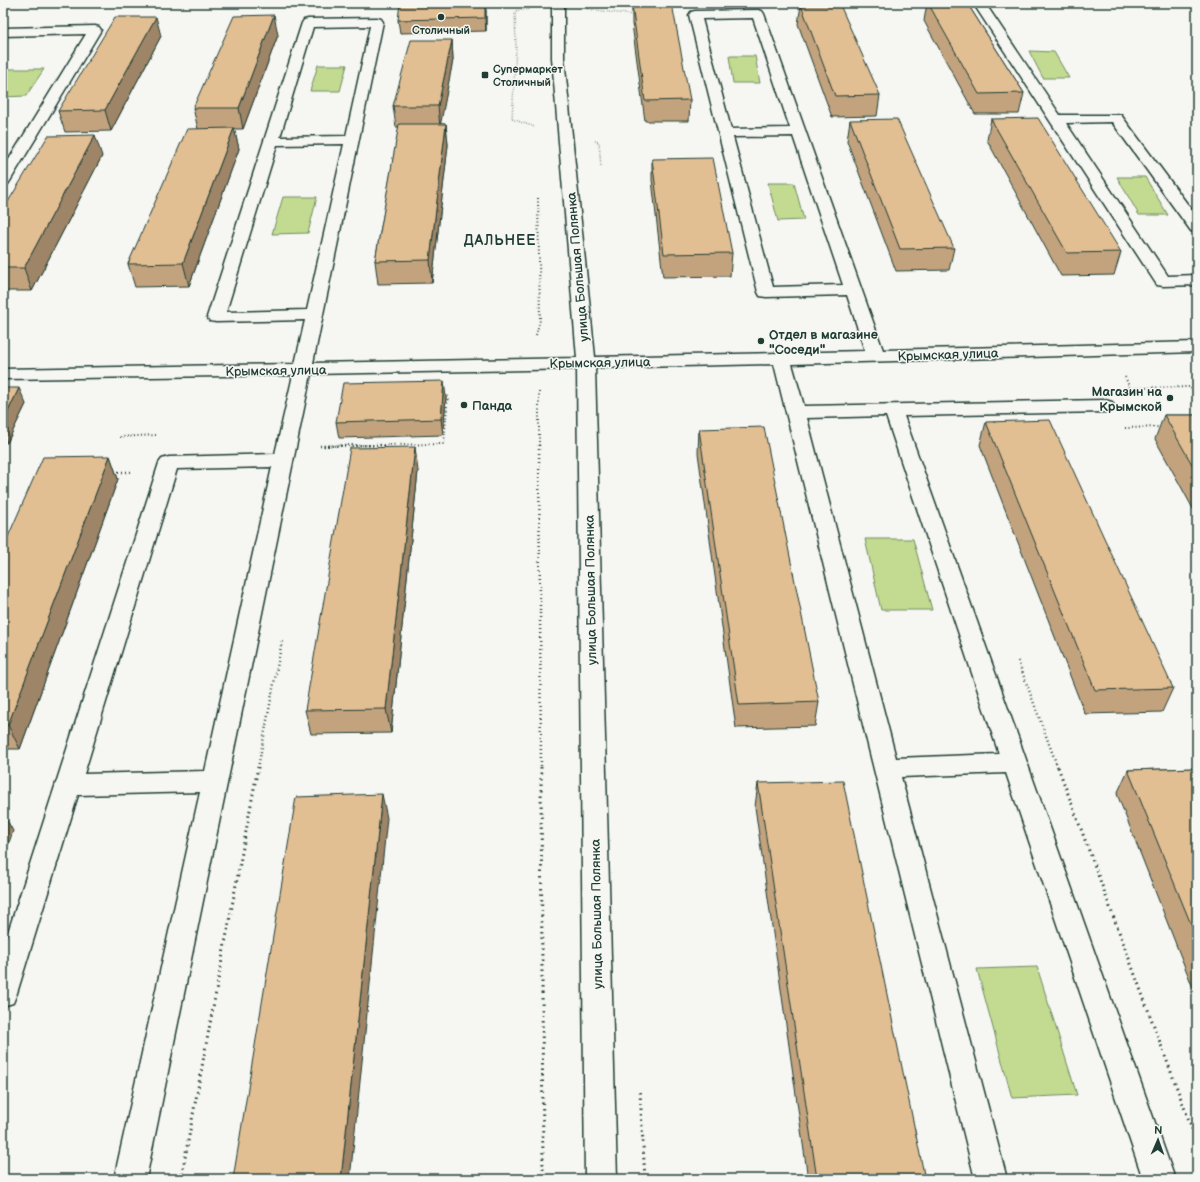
<svg xmlns="http://www.w3.org/2000/svg" width="1200" height="1182" viewBox="0 0 1200 1182" font-family="'Balsamiq Sans',sans-serif">
	<style>
		.green { fill: #c2db91; stroke: #708c62 }
		.lines { fill: none; stroke-linecap: round; stroke-linejoin: round }
		.minor-casing { stroke: #1f3d34; stroke-width: 3 }
		.path-far3 { stroke: #1f3d34; stroke-width: 1.5; stroke-dasharray: 0.5 2; stroke-linecap: butt }
		.path-far2 { stroke: #1f3d34; stroke-width: 2; stroke-dasharray: 1 2.5; stroke-linecap: butt }
		.path-far1 { stroke: #1f3d34; stroke-width: 2.5; stroke-dasharray: 1 3; stroke-linecap: butt }
		.path { stroke: #1f3d34; stroke-width: 3; stroke-dasharray: 1.5 4; stroke-linecap: butt }
		.minor { fill: #f6f6f2; fill-rule: evenodd }
		.wall { fill: #c2a37e; stroke: #1f3d34 }
		.shaded-wall { fill: #9e8567; stroke: #1f3d34 }
		.building { fill: #e2be93; stroke: #1f3d34 }
		.poi-dot { fill: #1f3d34; stroke: #f6f6f2; stroke-width: 1.5 }
		.labels { text-anchor: middle; stroke-width: 3; stroke-linejoin: round; paint-order: stroke }
		.far-poi-label { font-size: 11px; font-weight: bold; fill: #1f3d34; stroke: #f6f6f2 }
		.street-label { font-size: 13px; fill: #1f3d34; stroke: #f6f6f2 }
		.poi-label { font-size: 13px; font-weight: bold; fill: #1f3d34; stroke: #f6f6f2; text-anchor: start }
		.far-district-label { font-size: 14px; font-weight: bold; letter-spacing: 1px; fill: #1f3d34; stroke: #f6f6f2 }
	</style>
	<rect width="100%" height="100%" fill="#f6f6f2"/>
	<filter id="ink" filterUnits="userSpaceOnUse"><feTurbulence type="fractalNoise" baseFrequency=".025" numOctaves="2"/><feDisplacementMap in="SourceGraphic" scale="8" xChannelSelector="R" yChannelSelector="G"/><feConvolveMatrix kernelMatrix="1 2 1 2 8 2 1 2 1" color-interpolation-filters="sRGB"/></filter>
	<g filter="url(#ink)">
		<g class="green">
			<polygon points="1029,51 1054,52 1069,78 1043,78"/>
			<polygon points="729,56 755,56 760,83 733,83"/>
			<polygon points="318,65 347,65 340,91 310,91"/>
			<polygon points="7,69 44,69 26,96 3,97 3,75"/>
			<polygon points="1117,177 1145,177 1168,215 1139,215"/>
			<polygon points="768,183 794,183 804,220 778,221"/>
			<polygon points="283,197 317,197 308,233 272,234"/>
			<polygon points="865,539 913,539 932,610 881,610"/>
			<polygon points="1037,967 1077,1095 1012,1098 977,969"/>
		</g>
		<g class="lines">
			<defs>
				<g id="minor">
					<path d="M552,3H564V58L595,357L865,351L847,295L766,297L760,296L758,292L689,15L691,12L695,11L758,10L762,11L764,14L883,350L1197,342V352L792,364L804,406L1105,400L1112,402L1114,406L1112,410L1105,412L904,416L1175,1179H1143L1006,773L901,777L1007,1179H975L774,364L595,368L617,1179H585L577,369L311,374L146,1179H114L200,792L78,795L17,993L13,1003L3,1006V948L159,463L162,459L169,457L275,454L293,375L3,379V369L295,364L305,320L216,322L210,321L207,317L302,23L304,20L308,19L377,18L381,19L383,22L313,363L577,358L552,58ZM753,18L790,128L731,129L702,19ZM370,26L346,136L280,137L313,27ZM793,136L843,285L773,287L733,137ZM344,144L307,310L226,312L277,145ZM886,416L999,754L896,758L807,418ZM272,467L205,771L84,774L177,469Z"/>
					<polygon points="977,3 985,3 1060,115 1121,115 1197,217 1197,233 1191,231 1112,122 1066,123 1168,276 1197,275 1197,285 1163,286 1157,285 975,6"/>
					<polygon points="95,26 99,27 101,30 10,181 8,184 3,185 3,169 86,34 3,36 3,28"/>
				</g>
			</defs>
			<use href="#minor" class="minor-casing"/>
			<g class="path-far3">
				<polyline points="529,9 515,11 516,47 512,119 535,127"/>
				<polyline points="587,9 633,15"/>
				<polyline points="595,141 599,142 601,167"/>
			</g>
			<g class="path-far2">
				<polyline points="536,335 540,320 538,198"/>
				<polyline points="1125,377 1130,388 1190,387 1197,399"/>
				<polyline points="539,392 539,446"/>
				<polyline points="1125,428 1162,427"/>
				<polyline points="120,437 156,435"/>
				<polyline points="320,446 444,444 448,394"/>
			</g>
			<g class="path-far1">
				<polyline points="539,445 541,768"/>
				<polyline points="320,446 382,445"/>
				<polyline points="118,472 131,472"/>
				<polyline points="1018,661 1058,768"/>
				<polyline points="258,768 282,641"/>
			</g>
			<g class="path">
				<polyline points="541,767 543,1179"/>
				<polyline points="1058,767 1197,1142"/>
				<polyline points="640,1092 645,1179"/>
				<polyline points="181,1179 258,767"/>
			</g>
			<use href="#minor" class="minor"/>
		</g>
		<g class="wall">
			<polygon points="927,3 967,3 1024,93 1019,114 975,114 924,21"/>
			<polygon points="632,5 690,100 689,121 645,121 632,24"/>
			<polygon points="801,5 880,95 877,116 832,117 798,24"/>
			<polygon points="486,10 486,31 400,33 398,20"/>
			<polygon points="278,35 243,129 234,129 239,149 189,286 135,287 128,264 198,129 193,108"/>
			<polygon points="161,36 111,131 65,132 58,111"/>
			<polygon points="452,40 453,60 440,124 446,124 448,145 432,283 378,284 375,261 399,127 396,127 393,106"/>
			<polygon points="991,119 1121,252 1114,275 1061,276 987,140"/>
			<polygon points="850,120 954,248 949,270 896,271 847,141"/>
			<polygon points="102,156 32,291 3,291 3,210"/>
			<polygon points="652,159 732,253 730,276 663,277 652,180"/>
			<polygon points="3,388 26,404 7,443 3,443"/>
			<polygon points="446,397 443,435 339,438 336,422"/>
			<polygon points="1164,415 1197,415 1197,516 1155,439"/>
			<polygon points="986,422 1173,688 1162,712 1085,714 980,445"/>
			<polygon points="699,429 819,702 815,726 736,728 698,453"/>
			<polygon points="110,456 118,479 20,749 3,749 3,548"/>
			<polygon points="418,471 391,733 311,734 305,710"/>
			<polygon points="1197,768 1197,998 1117,794 1128,770"/>
			<polygon points="758,783 925,1179 808,1179 755,807"/>
		</g>
		<g class="shaded-wall">
			<polygon points="485,3 486,10 486,31 485,18"/>
			<polygon points="274,15 278,35 243,129 239,108"/>
			<polygon points="156,17 161,36 111,131 105,110"/>
			<polygon points="452,40 453,60 440,127 438,106"/>
			<polygon points="446,124 448,145 432,283 430,260"/>
			<polygon points="234,128 239,149 189,286 183,263"/>
			<polygon points="95,135 102,156 32,291 24,268"/>
			<polygon points="444,381 446,397 443,435 441,419"/>
			<polygon points="19,388 26,404 7,443 3,433 3,422"/>
			<polygon points="415,447 418,471 391,733 386,709"/>
			<polygon points="110,456 118,479 20,749 8,725"/>
			<polygon points="382,794 387,818 350,1179 341,1179"/>
			<polygon points="3,813 13,831 3,860"/>
		</g>
		<g class="building">
			<polygon points="400,3 485,3 485,18 398,20"/>
			<polygon points="928,3 967,3 1024,93 979,94"/>
			<polygon points="672,4 690,100 645,101 632,5"/>
			<polygon points="801,5 840,5 880,95 835,96"/>
			<polygon points="274,15 239,108 193,108 234,16"/>
			<polygon points="115,17 156,17 105,110 58,111"/>
			<polygon points="411,40 452,40 438,106 393,106"/>
			<polygon points="1038,118 1121,252 1067,253 991,119"/>
			<polygon points="897,119 954,248 900,249 850,120"/>
			<polygon points="399,124 446,124 430,260 375,261"/>
			<polygon points="234,128 183,263 128,264 187,129"/>
			<polygon points="95,135 24,268 3,268 3,210 48,136"/>
			<polygon points="713,158 732,253 664,254 652,159"/>
			<polygon points="444,381 441,419 336,422 343,383"/>
			<polygon points="3,388 19,388 3,422"/>
			<polygon points="1164,415 1197,415 1197,473"/>
			<polygon points="1050,420 1173,688 1095,690 986,422"/>
			<polygon points="764,427 819,702 739,705 699,429"/>
			<polygon points="415,447 386,709 305,710 350,448"/>
			<polygon points="110,456 8,725 3,725 3,548 43,457"/>
			<polygon points="1197,768 1197,939 1128,770"/>
			<polygon points="843,781 925,1179 817,1179 758,783"/>
			<polygon points="382,794 341,1179 233,1179 296,797"/>
		</g>
	</g>
	<g class="poi-dot">
		<circle cx="441" cy="17" r="4"/>
		<rect x="481" y="71" width="8" height="8" rx="2"/>
		<circle cx="761" cy="341" r="4"/>
		<circle cx="1170" cy="398" r="4"/>
		<circle cx="464" cy="405" r="4"/>
	</g>
	<g class="labels">
		<g class="far-poi-label">
			<text x="441" y="34">Столичный</text>
			<text x="493" y="73" text-anchor="start">Супермаркет<tspan x="493" dy="13">Столичный</tspan></text>
		</g>
		<g class="street-label">
			<text transform="translate(577 267) rotate(-95)" y="5">улица Большая Полянка</text>
			<text transform="translate(948 354) rotate(-2)" y="5">Крымская улица</text>
			<text transform="translate(600 362) rotate(-1)" y="5">Крымская улица</text>
			<text transform="translate(276 370) rotate(-1)" y="5">Крымская улица</text>
			<text transform="translate(590 590) rotate(-91)" y="5">улица Большая Полянка</text>
			<text transform="translate(596 914) rotate(-91)" y="5">улица Большая Полянка</text>
		</g>
		<g class="poi-label">
			<text x="769" y="339">Отдел в магазине<tspan x="769" dy="15">"Соседи"</tspan></text>
			<text x="1162" y="396" text-anchor="end">Магазин на<tspan x="1162" dy="15">Крымской</tspan></text>
			<text x="472" y="410">Панда</text>
		</g>
		<g class="far-district-label">
			<text x="500" y="245">ДАЛЬНЕЕ</text>
		</g>
	</g>
	<rect width="1200" height="1182" fill="none" stroke="#f6f6f2" stroke-width="16"/>
	<rect x="8" y="8" width="1184" height="1166" fill="none" stroke="#1f3d34" stroke-width="1.5" filter="url(#ink)"/>
	<g transform="translate(1158 1140) rotate(2)" stroke="#f6f6f2" stroke-width="3" paint-order="stroke">
	<path d="M0-3L7 15L0 10L-7 15Z" fill="#1f3d34"/>
	<text y="-6" font-size="11" font-weight="bold" text-anchor="middle" fill="#1f3d34">N</text>
	</g>
</svg>
